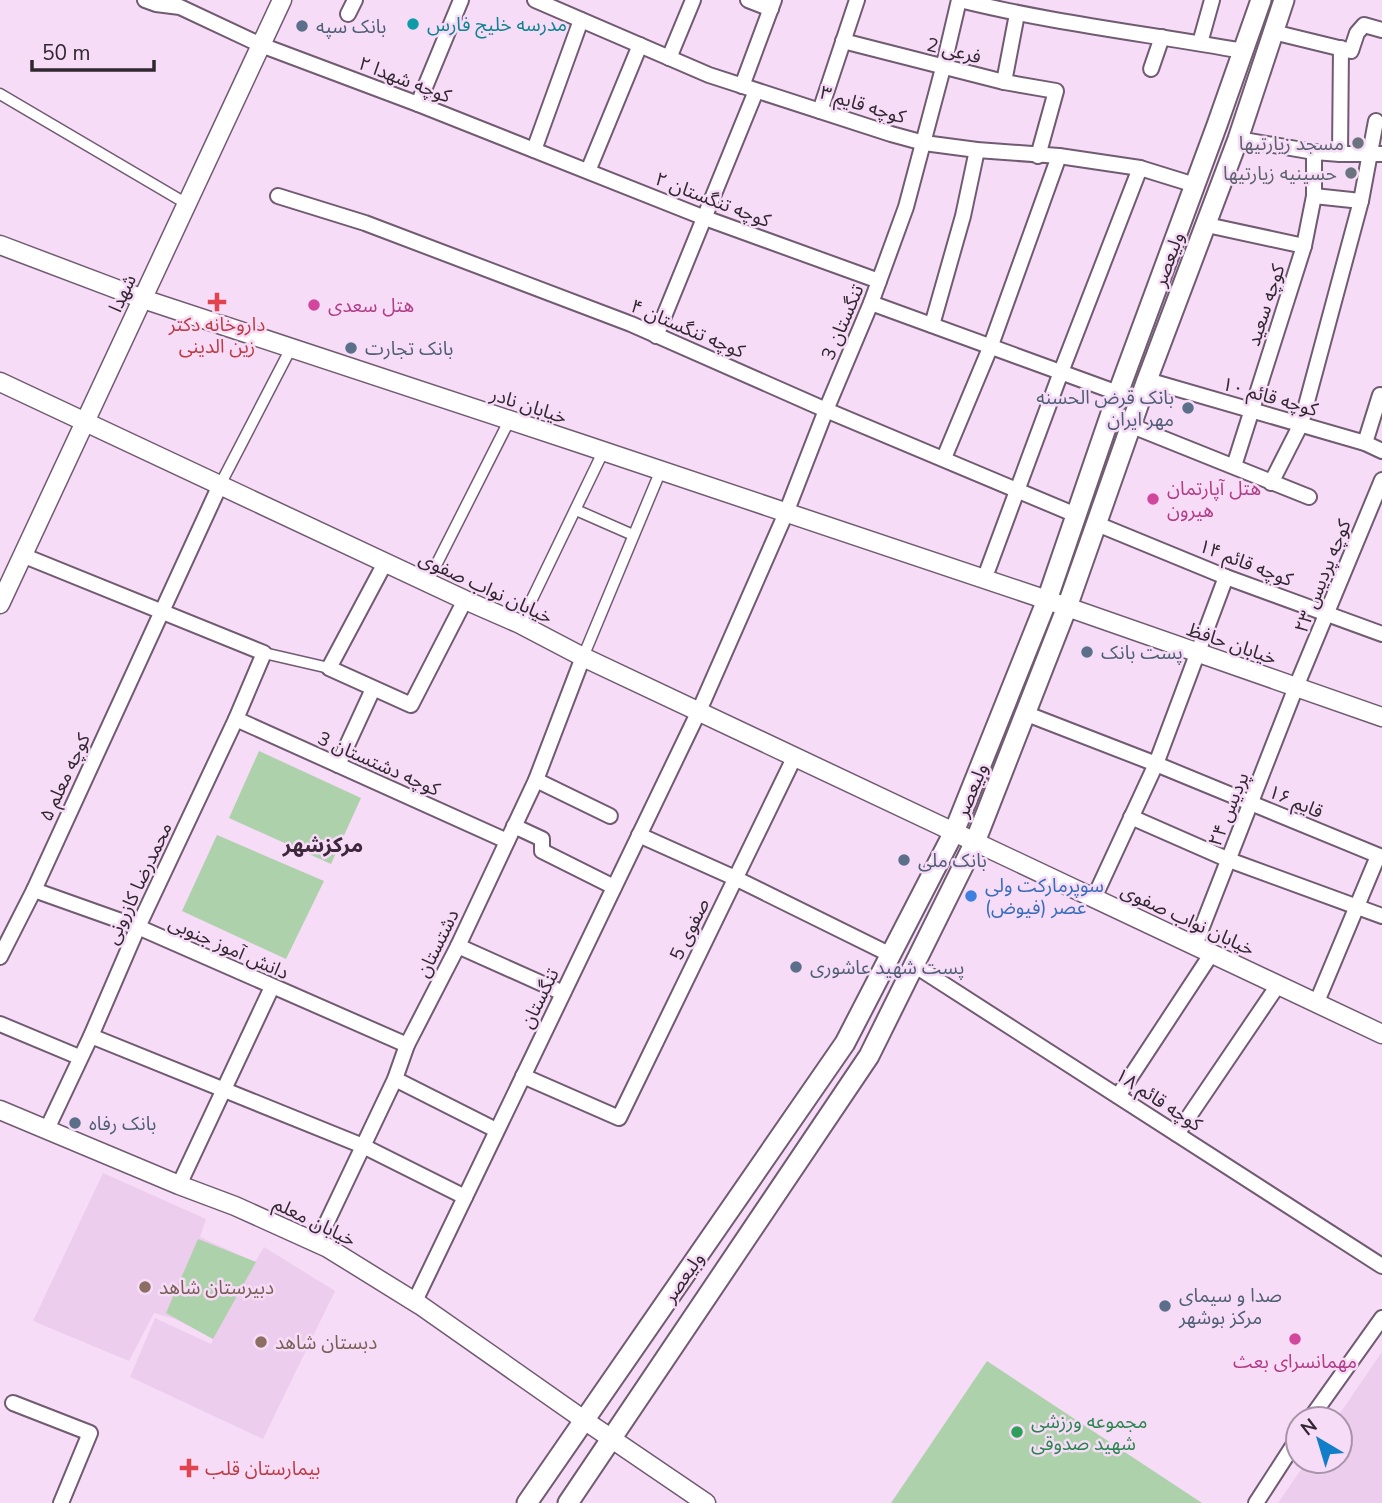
<svg xmlns="http://www.w3.org/2000/svg" width="1382" height="1503" viewBox="0 0 1382 1503" font-family="'Nunito Sans','Noto Sans Arabic',sans-serif">
	<style>
		.built { fill: #edcded }
		.garden { fill: #add1ab }
		.lines { fill: none; stroke-linecap: round; stroke-linejoin: round }
		.pedestrian-casing { stroke: #715b72; stroke-width: 13 }
		.minor-casing { stroke: #715b72; stroke-width: 18 }
		.tertiary-casing { stroke: #715b72; stroke-width: 21 }
		.secondary-casing { stroke: #715b72; stroke-width: 23 }
		.pedestrian { stroke: #fff; stroke-width: 10 }
		.minor { stroke: #fff; stroke-width: 14 }
		.tertiary { stroke: #fff; stroke-width: 18 }
		.secondary { stroke: #fff; stroke-width: 19 }
		.culture-dot { fill: #0f9aa8; stroke: #f7dcf7; stroke-width: 2.5 }
		.service-dot { fill: #5c6f8a; stroke: #f7dcf7; stroke-width: 2.5 }
		.worship-dot { fill: #6b7280; stroke: #f7dcf7; stroke-width: 2.5 }
		.health-dot { fill: #e0444e; stroke: #f7dcf7; stroke-width: 2.5 }
		.hotel-dot { fill: #d1479c; stroke: #f7dcf7; stroke-width: 2.5 }
		.shop-dot { fill: #3f7fe0; stroke: #f7dcf7; stroke-width: 2.5 }
		.education-dot { fill: #8d6e63; stroke: #f7dcf7; stroke-width: 2.5 }
		.leisure-dot { fill: #2e9e5b; stroke: #f7dcf7; stroke-width: 2.5 }
		.labels { text-anchor: middle; stroke-width: 5; stroke-linejoin: round; paint-order: stroke }
		.culture-label { font-size: 19px; fill: #0d838f; stroke: #f7dcf7; text-anchor: start }
		.service-label { font-size: 19px; fill: #4e5e75; stroke: #f7dcf7; text-anchor: start }
		.street-label { font-size: 19px; fill: #312731; stroke: #f7dcf7 }
		.worship-label { font-size: 19px; fill: #5b616d; stroke: #f7dcf7; text-anchor: end }
		.hotel-label { font-size: 19px; fill: #b23c85; stroke: #f7dcf7; text-anchor: start }
		.health-label { font-size: 19px; fill: #be3a42; stroke: #f7dcf7 }
		.shop-label { font-size: 19px; fill: #366cbe; stroke: #f7dcf7; text-anchor: start }
		.education-label { font-size: 19px; fill: #785e54; stroke: #f7dcf7; text-anchor: start }
		.leisure-label { font-size: 19px; fill: #27864d; stroke: #f7dcf7; text-anchor: start }
		.neighbourhood-label { font-size: 21px; font-weight: bold; fill: #3c273c; stroke: #f7dcf7 }
	</style>
	<rect width="100%" height="100%" fill="#f7dcf7"/>
	<g class="built">
		<polygon points="103,1173 206,1219 200,1237 255,1262 264,1247 335,1291 263,1439 130,1377 155,1318 211,1344 213,1339 175,1319 154,1313 129,1361 33,1321"/>
		<polygon points="1382,1352 1382,1503 1278,1503 1307,1461 1340,1461 1340,1419 1336,1419"/>
	</g>
	<g class="garden">
		<polygon points="259,751 361,798 331,864 229,818"/>
		<polygon points="217,835 324,881 286,959 182,911"/>
		<polygon points="198,1239 256,1262 213,1339 166,1313"/>
		<polygon points="987,1361 1202,1503 891,1503"/>
	</g>
	<g class="lines">
		<defs>
			<g id="pedestrian">
				<polyline points="0,94 187,204"/>
				<polyline points="220,485 291,348"/>
				<polyline points="576,510 633,535"/>
				<polyline points="427,583 509,421"/>
				<polyline points="520,624 603,452"/>
				<polyline points="264,653 329,668"/>
				<polyline points="583,657 661,470"/>
			</g>
			<g id="minor">
				<polyline points="145,0 156,4 180,7 261,45 418,104 705,218 879,281"/>
				<polyline points="535,0 709,75 891,134 924,143 977,150 1059,156 1140,168 1195,185"/>
				<polyline points="748,0 771,9"/>
				<path d="M960,0C1052,23 1149,34 1243,51"/>
				<polyline points="348,14 355,0"/>
				<polyline points="1273,32 1351,51 1357,33 1364,25 1382,30"/>
				<polyline points="843,41 1004,82 1056,91 1038,156"/>
				<polyline points="1200,43 1212,0"/>
				<polyline points="669,58 693,0"/>
				<polyline points="1151,69 1162,37"/>
				<polyline points="1004,82 1017,14"/>
				<polyline points="742,86 774,0"/>
				<polyline points="418,104 461,0"/>
				<polyline points="820,111 857,0"/>
				<polyline points="1238,139 1314,152 1340,154 1341,48"/>
				<polyline points="534,150 581,20"/>
				<polyline points="1340,154 1382,154"/>
				<polyline points="588,171 640,45"/>
				<polyline points="278,196 365,223 631,324 826,410 1076,515"/>
				<polyline points="1314,196 1361,201"/>
				<polyline points="1207,225 1304,246"/>
				<polyline points="871,303 1118,393"/>
				<polyline points="932,325 963,216 977,150"/>
				<polyline points="656,336 756,91"/>
				<polyline points="1147,380 1365,443 1382,451"/>
				<polyline points="1132,426 1309,497"/>
				<polyline points="1365,443 1380,395"/>
				<polyline points="944,458 990,348 1059,156"/>
				<polyline points="1234,466 1304,246 1314,196 1314,152"/>
				<polyline points="1271,483 1301,424 1361,201 1376,121"/>
				<polyline points="1097,524 1226,577 1382,634"/>
				<polyline points="22,555 264,653 236,719 138,927 91,1036 47,1129"/>
				<polyline points="385,563 329,668 411,705 465,600"/>
				<polyline points="988,569 1061,372 1140,168"/>
				<polyline points="1027,714 1156,764 1382,857"/>
				<polyline points="236,719 507,841"/>
				<polyline points="338,765 373,689"/>
				<polyline points="536,780 610,816"/>
				<polyline points="1131,817 1229,860 1382,916"/>
				<polyline points="514,826 542,839 542,851 614,887"/>
				<polyline points="639,835 735,878 891,955"/>
				<polyline points="34,890 138,927 407,1045"/>
				<polyline points="1094,898 1156,764 1226,577"/>
				<polyline points="1195,945 1296,687 1382,480"/>
				<polyline points="458,946 563,993"/>
				<polyline points="0,957 34,890 220,485"/>
				<polyline points="914,965 1382,1266"/>
				<polyline points="1316,1004 1378,856"/>
				<polyline points="0,1024 79,1057"/>
				<polyline points="91,1036 363,1146 465,1197"/>
				<polyline points="523,1076 619,1118 795,756"/>
				<polyline points="395,1079 496,1130"/>
				<polyline points="1118,1096 1212,953"/>
				<polyline points="1177,1134 1278,985"/>
				<polyline points="179,1185 272,987"/>
				<polyline points="317,1243 395,1079 407,1045 458,946 536,780 583,657"/>
				<polyline points="415,1301 699,711 786,513 826,410 871,303 906,207 943,68 959,0"/>
				<polyline points="13,1403 90,1433 61,1503"/>
				<polyline points="1310,1419 1382,1318"/>
				<polyline points="1256,1503 1298,1438"/>
			</g>
			<g id="tertiary">
				<polyline points="0,245 143,299 582,444 1047,600 1382,717"/>
				<polyline points="0,382 465,600 520,624 583,657 1382,1034"/>
				<polyline points="0,604 282,0"/>
				<polyline points="0,1110 179,1185 235,1206 328,1248 420,1305 584,1420 706,1503"/>
			</g>
			<g id="secondary">
				<polyline points="527,1503 845,1043 954,832 1047,600 1118,393 1217,125 1261,0"/>
				<polyline points="568,1503 869,1056 975,842 1067,607 1147,380 1238,139 1284,0"/>
			</g>
		</defs>
		<use href="#pedestrian" class="pedestrian-casing"/>
		<use href="#minor" class="minor-casing"/>
		<use href="#tertiary" class="tertiary-casing"/>
		<use href="#secondary" class="secondary-casing"/>
		<use href="#pedestrian" class="pedestrian"/>
		<use href="#minor" class="minor"/>
		<use href="#tertiary" class="tertiary"/>
		<use href="#secondary" class="secondary"/>
	</g>
	<circle class="culture-dot" cx="413" cy="24" r="7"/>
	<g class="service-dot">
		<circle cx="302" cy="26" r="7"/>
		<circle cx="351" cy="348" r="7"/>
		<circle cx="1188" cy="408" r="7"/>
		<circle cx="1087" cy="652" r="7"/>
		<circle cx="904" cy="860" r="7"/>
		<circle cx="796" cy="967" r="7"/>
		<circle cx="75" cy="1123" r="7"/>
		<circle cx="1165" cy="1306" r="7"/>
	</g>
	<g class="worship-dot">
		<circle cx="1358" cy="143" r="7"/>
		<circle cx="1351" cy="173" r="7"/>
	</g>
	<g class="health-dot">
		<path d="M213.5 291.5h7v7h7v7h-7v7h-7v-7h-7v-7h7z"/>
		<path d="M185.5 1457.5h7v7h7v7h-7v7h-7v-7h-7v-7h7z"/>
	</g>
	<g class="hotel-dot">
		<circle cx="314" cy="305" r="7"/>
		<circle cx="1153" cy="499" r="7"/>
		<circle cx="1295" cy="1339" r="7"/>
	</g>
	<circle class="shop-dot" cx="971" cy="896" r="7"/>
	<g class="education-dot">
		<circle cx="145" cy="1287" r="7"/>
		<circle cx="261" cy="1342" r="7"/>
	</g>
	<circle class="leisure-dot" cx="1017" cy="1432" r="7"/>
	<g class="labels">
		<g class="culture-label">
			<text x="427" y="31">مدرسه خلیج فارس</text>
		</g>
		<g class="service-label">
			<text x="316" y="33">بانک سپه</text>
			<text x="365" y="355">بانک تجارت</text>
			<text x="1174" y="404" text-anchor="end">بانک قرض الحسنه<tspan x="1174" dy="22">مهر ایران</tspan></text>
			<text x="1101" y="659">پست بانک</text>
			<text x="918" y="867">بانک ملی</text>
			<text x="810" y="974">پست شهید عاشوری</text>
			<text x="89" y="1130">بانک رفاه</text>
			<text x="1179" y="1302">صدا و سیمای<tspan x="1179" dy="22">مرکز بوشهر</tspan></text>
		</g>
		<g class="street-label">
			<text transform="translate(954 50) rotate(14)" y="7">فرعی 2</text>
			<text transform="translate(405 79) rotate(21)" y="7">کوچه شهدا ۲</text>
			<text transform="translate(863 104) rotate(17)" y="7">کوچه قایم ۳</text>
			<text transform="translate(713 199) rotate(21)" y="7">کوچه تنگستان ۲</text>
			<text transform="translate(1168 259) rotate(-70)" y="7">ولیعصر</text>
			<text transform="translate(122 293) rotate(-65)" y="7">شهدا</text>
			<text transform="translate(1265 305) rotate(-72)" y="7">کوچه سعید</text>
			<text transform="translate(842 322) rotate(-67)" y="7">تنگستان 3</text>
			<text transform="translate(688 328) rotate(23)" y="7">کوچه تنگستان ۴</text>
			<text transform="translate(1270 396) rotate(16)" y="7">کوچه قائم ۱۰</text>
			<text transform="translate(529 405) rotate(18)" y="7">خیابان نادر</text>
			<text transform="translate(1246 562) rotate(21)" y="7">کوچه قائم ۱۴</text>
			<text transform="translate(1322 576) rotate(-68)" y="7">کوچه پردیس ۲۳</text>
			<text transform="translate(486 587) rotate(25)" y="7">خیابان نواب صفوی</text>
			<text transform="translate(1232 643) rotate(19)" y="7">خیابان حافظ</text>
			<text transform="translate(379 763) rotate(24)" y="7">کوچه دشتستان 3</text>
			<text transform="translate(64 777) rotate(-65)" y="7">کوچه معلم ۵</text>
			<text transform="translate(971 790) rotate(-68)" y="7">ولیعصر</text>
			<text transform="translate(1296 801) rotate(23)" y="7">قایم ۱۶</text>
			<text transform="translate(1228 809) rotate(-68)" y="7">پردیس ۲۴</text>
			<text transform="translate(138 883) rotate(-65)" y="7">محمدرضا کازرونی</text>
			<text transform="translate(1188 919) rotate(25)" y="7">خیابان نواب صفوی</text>
			<text transform="translate(689 929) rotate(-64)" y="7">صفوی 5</text>
			<text transform="translate(437 943) rotate(-64)" y="7">دشتستان</text>
			<text transform="translate(229 947) rotate(24)" y="7">دانش آموز جنوبی</text>
			<text transform="translate(539 998) rotate(-64)" y="7">تنگستان</text>
			<text transform="translate(1159 1099) rotate(33)" y="7">کوچه قائم ۱۸</text>
			<text transform="translate(315 1221) rotate(26)" y="7">خیابان معلم</text>
			<text transform="translate(683 1277) rotate(-55)" y="7">ولیعصر</text>
		</g>
		<g class="worship-label">
			<text x="1344" y="150">مسجد زیارتیها</text>
			<text x="1337" y="180">حسینیه زیارتیها</text>
		</g>
		<g class="hotel-label">
			<text x="328" y="312">هتل سعدی</text>
			<text x="1167" y="495">هتل آپارتمان<tspan x="1167" dy="22">هیرون</tspan></text>
			<text x="1295" y="1368" text-anchor="middle">مهمانسرای بعث</text>
		</g>
		<g class="health-label">
			<text x="217" y="331">داروخانه دکتر<tspan x="217" dy="22">زین الدینی</tspan></text>
			<text x="205" y="1475" text-anchor="start">بیمارستان قلب</text>
		</g>
		<g class="shop-label">
			<text x="985" y="892">سوپرمارکت ولی<tspan x="985" dy="22">عصر (فیوض)</tspan></text>
		</g>
		<g class="education-label">
			<text x="159" y="1294">دبیرستان شاهد</text>
			<text x="275" y="1349">دبستان شاهد</text>
		</g>
		<g class="leisure-label">
			<text x="1031" y="1428">مجموعه ورزشی<tspan x="1031" dy="22">شهید صدوقی</tspan></text>
		</g>
		<g class="neighbourhood-label">
			<text x="323" y="852">مرکزشهر</text>
		</g>
	</g>
	<g transform="translate(1319 1440) rotate(322)"><circle r="33" fill="#f7dcf7" stroke="#a894a8" stroke-width="2"/>
	<path d="M0-5L12 26L0 18L-12 26Z" fill="#127ec8"/>
	<text y="-10" font-size="19" font-weight="bold" text-anchor="middle" fill="#312731">N</text>
	</g>
	<path d="M32 60v10h122v-10" fill="none" stroke="#312731" stroke-width="3.5"/>
	<text x="42" y="60" font-size="21" fill="#312731" stroke="#f7dcf7" stroke-width="5" paint-order="stroke">50 m</text>
</svg>
